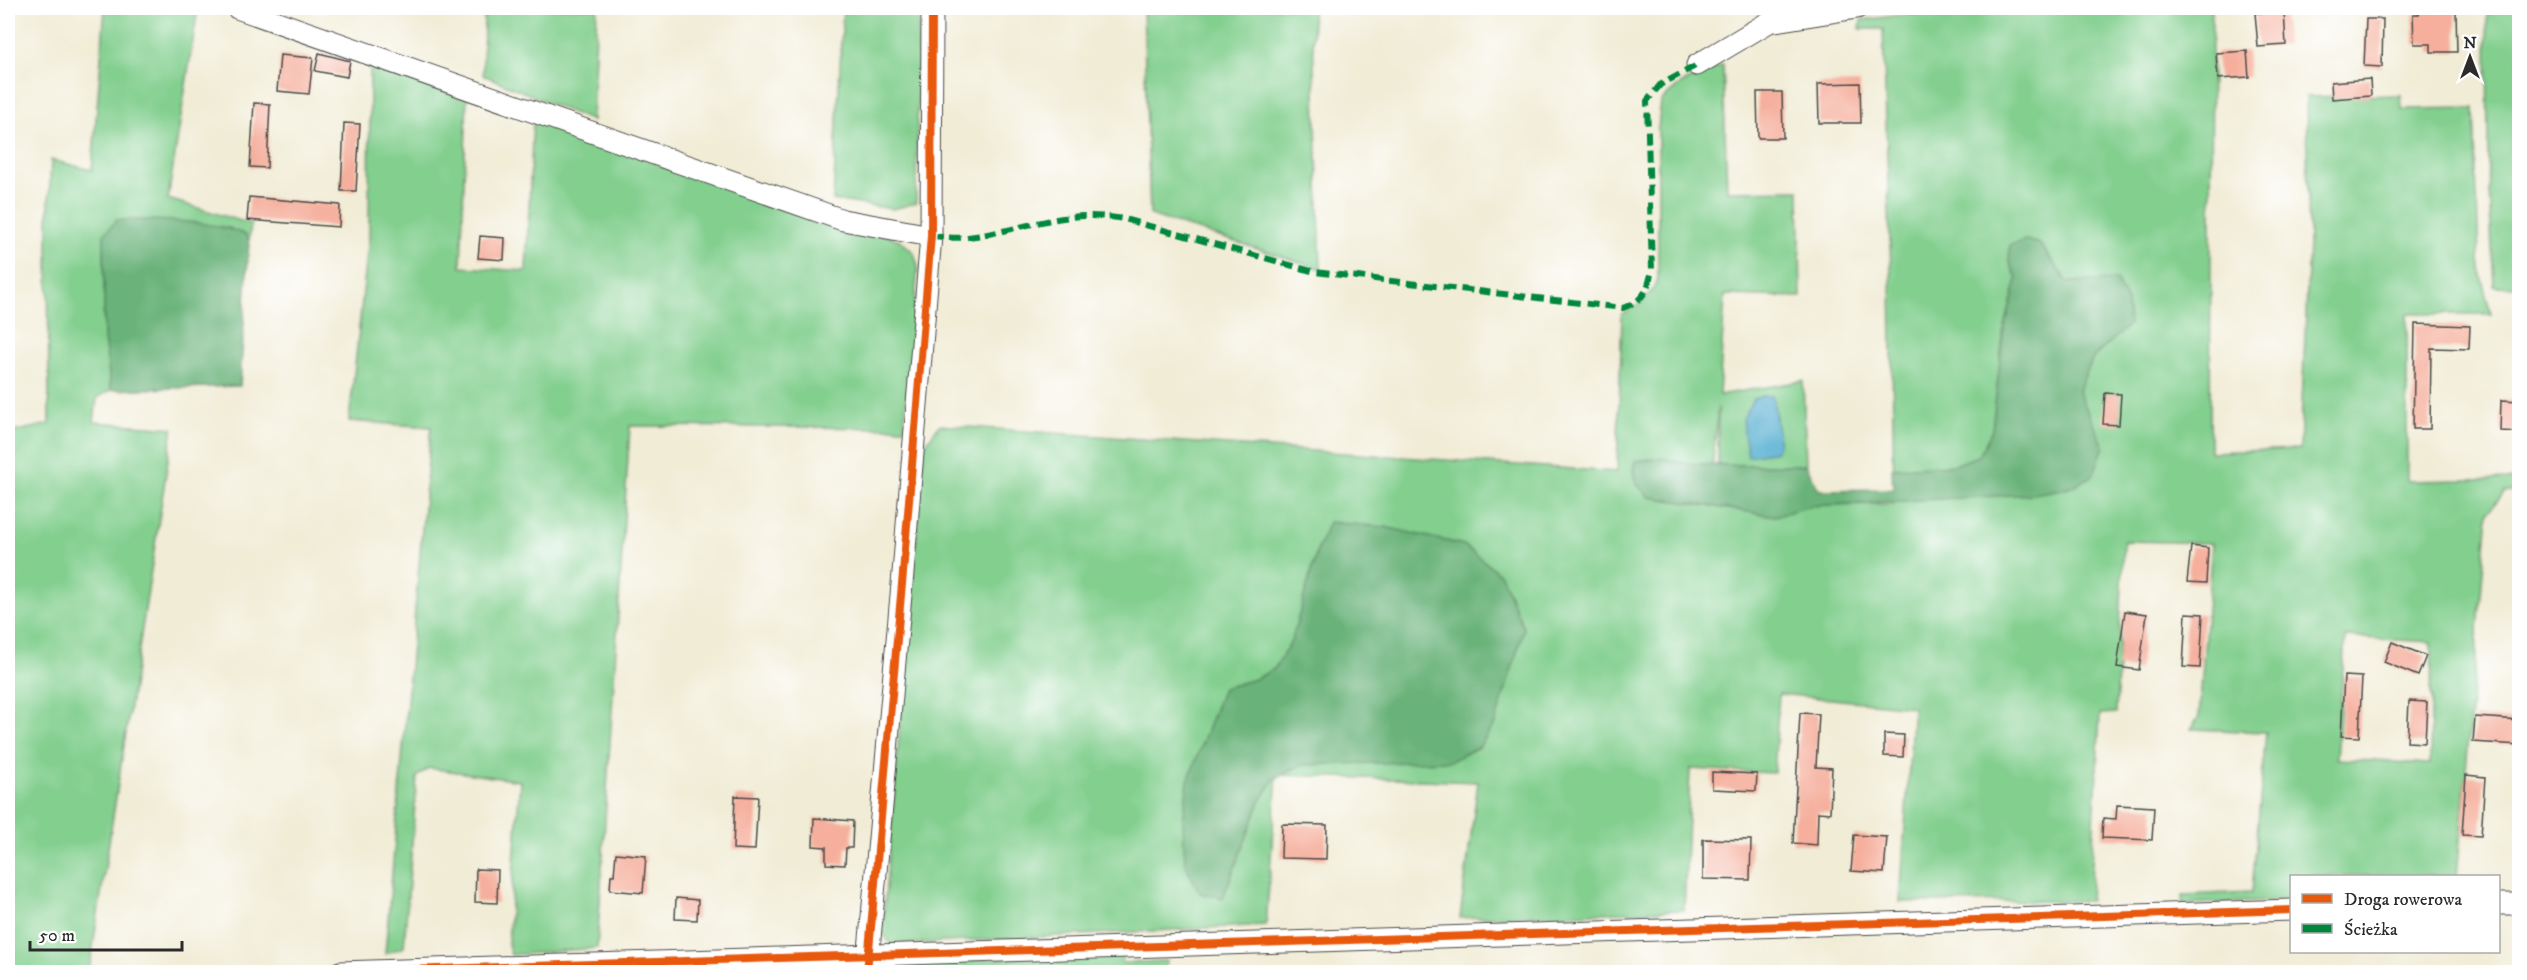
<svg xmlns="http://www.w3.org/2000/svg" width="2527" height="980" font-family="'IM FELL DW Pica',serif">
<rect width="100%" height="100%" fill="#fff"/>
<filter id="ink" filterUnits="userSpaceOnUse"><feTurbulence type="fractalNoise" baseFrequency=".0167" numOctaves="2"/><feDisplacementMap in="SourceGraphic" scale="12" xChannelSelector="R" yChannelSelector="G"/><feConvolveMatrix kernelMatrix="1 2 1 2 8 2 1 2 1" color-interpolation-filters="sRGB"/></filter>
<filter id="wash" filterUnits="userSpaceOnUse"><feTurbulence type="fractalNoise" baseFrequency=".008" numOctaves="4" result="noise"/><feDisplacementMap in="SourceGraphic" scale="24" xChannelSelector="R" yChannelSelector="G"/><feGaussianBlur stdDeviation="1.35" result="paint"/><feColorMatrix in="noise" values="0 0 0 0 0 0 0 0 0 0 0 0 0 0 0 0 0 1.4 0 .05"/><feComposite in="paint" operator="in"/></filter>
<g filter="url(#wash)">
<rect width="100%" height="100%" fill="#f1ecd6"/>
<g fill="#82cf8e" stroke="#567d5c" stroke-width="1.5" fill-rule="evenodd">
<path d="M 105,8 L 198,8 L 168,199 L 251,224 L 249,241 L 230,228 L 154,220 L 103,313 L 111,390 L 97,398 L 94,422 L 173,428 L 89,972 L 8,972 L 8,433 L 49,424 L 48,222 L 51,160 L 92,170 Z"/>
<path d="M 484,8 L 597,8 L 592,121 L 483,75 Z"/>
<path d="M 843,8 L 919,8 L 916,203 L 893,209 L 833,200 Z"/>
<path d="M 1143,8 L 1312,8 L 1321,269 L 1150,215 Z"/>
<path d="M 1961,8 L 2212,8 L 2210,452 L 2300,449 L 2309,244 L 2306,97 L 2401,95 L 2402,109 L 2474,108 L 2479,259 L 2482,280 L 2491,314 L 2407,314 L 2407,481 L 2519,479 L 2519,491 L 2505,492 L 2488,512 L 2457,876 L 2292,876 L 2291,901 L 2182,904 L 2183,895 L 2252,892 L 2266,732 L 2191,729 L 2199,717 L 2212,543 L 2124,541 L 2116,713 L 2100,714 L 2090,901 L 1900,902 L 1913,707 L 1779,694 L 1774,773 L 1690,769 L 1684,910 L 1460,918 L 1478,782 L 1277,775 L 1266,925 L 891,945 L 882,932 L 924,446 L 939,425 L 1617,472 L 1622,314 C 1641,306 1649,297 1658,279 L 1658,128 L 1661,101 L 1682,83 L 1723,65 L 1727,191 L 1799,190 L 1801,297 L 1725,295 L 1719,395 L 1803,381 L 1806,465 L 1718,465 L 1718,407 L 1710,490 L 1806,505 L 1894,504 L 1891,275 L 1883,29 L 1860,29 L 1861,20 ZM 2345,637 L 2432,642 L 2430,764 L 2337,759 Z"/>
<path d="M 2487,8 L 2519,8 L 2519,287 L 2494,286 L 2488,173 Z"/>
<path d="M 370,65 L 467,96 L 461,267 L 526,271 L 533,119 L 900,240 L 914,253 L 918,266 L 904,428 L 630,426 L 597,948 L 511,955 L 508,944 L 520,781 L 429,768 L 417,777 L 404,947 L 385,954 L 431,427 L 349,421 L 369,236 Z"/>
<path d="M 1122,955 L 1122,963 L 1166,961 L 1165,972 L 883,972 L 886,966 L 899,962 Z"/>
</g>
<g fill="#69b279" stroke="#4a6e52" stroke-width="1.5">
<path d="M 117,220 C 156,220 210,219 246,235 L 249,241 L 240,386 L 111,390 L 104,338 L 104,234 Z"/>
<path d="M 2026,240 L 2040,244 L 2067,282 L 2116,280 L 2127,302 L 2129,325 L 2093,358 L 2078,391 L 2104,446 L 2093,476 L 2069,488 L 2033,494 L 1810,506 L 1775,516 L 1649,497 C 1638,486 1629,478 1635,461 L 1662,458 L 1684,463 L 1718,465 L 1806,465 L 1819,490 L 1893,489 L 1892,468 L 1952,465 L 1979,456 L 1992,430 L 2003,334 L 2017,279 L 2009,261 L 2010,245 Z"/>
<path d="M 1329,522 L 1385,527 L 1464,545 L 1501,575 L 1524,629 L 1495,724 L 1479,747 L 1451,761 L 1301,765 L 1274,779 L 1260,802 L 1223,898 L 1200,893 L 1185,864 L 1183,821 L 1188,781 L 1223,688 L 1255,679 L 1274,669 L 1292,640 L 1317,551 Z"/>
</g>
<path fill="#52add0" stroke="#3e6c7e" stroke-width="1.5" d="M 1764,396 L 1773,396 L 1779,441 L 1777,451 L 1748,456 L 1742,421 L 1753,399 Z"/>
<g id="blocks">
<g fill="#f5af9c">
<path d="M 2419,8 L 2435,8 L 2435,12 L 2456,11 L 2457,52 L 2431,52 L 2431,44 L 2414,44 L 2413,14 L 2419,14 Z"/>
<path d="M 2284,11 L 2286,45 L 2258,47 L 2255,13 Z"/>
<path d="M 2366,19 L 2383,19 L 2382,67 L 2364,66 Z"/>
<path d="M 2247,51 L 2249,77 L 2218,79 L 2216,53 Z"/>
<path d="M 319,53 L 350,61 L 347,77 L 315,71 Z"/>
<path d="M 280,55 L 313,58 L 309,94 L 277,91 Z"/>
<path d="M 2370,79 L 2371,96 L 2332,99 L 2331,82 Z"/>
<path d="M 1860,83 L 1861,123 L 1819,123 L 1818,84 Z"/>
<path d="M 1757,92 L 1782,92 L 1783,138 L 1758,138 Z"/>
<path d="M 254,103 L 270,104 L 267,168 L 250,167 Z"/>
<path d="M 344,123 L 360,124 L 356,191 L 341,191 Z"/>
<path d="M 249,197 L 340,205 L 339,227 L 247,220 Z"/>
<path d="M 480,236 L 505,238 L 504,260 L 478,258 Z"/>
<path d="M 2415,324 L 2470,326 L 2469,349 L 2431,348 L 2430,429 L 2413,429 Z"/>
<path d="M 2105,393 L 2121,394 L 2119,425 L 2103,424 Z"/>
<path d="M 2501,400 L 2520,401 L 2520,432 L 2500,431 Z"/>
<path d="M 2191,546 L 2208,548 L 2206,583 L 2187,582 Z"/>
<path d="M 2125,611 L 2147,614 L 2139,670 L 2117,667 Z"/>
<path d="M 2186,613 L 2203,614 L 2200,668 L 2183,667 Z"/>
<path d="M 2392,642 L 2426,656 L 2418,676 L 2384,662 Z"/>
<path d="M 2344,676 L 2362,677 L 2359,737 L 2341,736 Z"/>
<path d="M 2409,701 L 2427,702 L 2425,743 L 2407,742 Z"/>
<path d="M 1800,713 L 1819,714 L 1816,767 L 1832,768 L 1830,813 L 1818,812 L 1817,845 L 1793,843 Z"/>
<path d="M 2475,717 L 2520,720 L 2520,745 L 2473,742 Z"/>
<path d="M 1884,734 L 1904,735 L 1903,757 L 1884,756 Z"/>
<path d="M 1712,772 L 1757,774 L 1756,791 L 1712,789 Z"/>
<path d="M 2466,775 L 2485,777 L 2481,836 L 2462,835 Z"/>
<path d="M 735,796 L 758,797 L 755,850 L 733,849 Z"/>
<path d="M 2117,805 L 2154,807 L 2152,840 L 2102,838 L 2103,818 L 2116,819 Z"/>
<path d="M 814,818 L 853,821 L 852,848 L 846,848 L 845,865 L 826,864 L 826,847 L 813,846 Z"/>
<path d="M 1282,824 L 1327,825 L 1326,859 L 1281,858 Z"/>
<path d="M 1854,835 L 1887,837 L 1884,873 L 1851,871 Z"/>
<path d="M 1703,839 L 1751,840 L 1750,880 L 1703,879 Z"/>
<path d="M 616,853 L 646,856 L 643,893 L 610,890 L 611,875 L 614,875 Z"/>
<path d="M 476,869 L 498,870 L 497,903 L 475,902 Z"/>
<path d="M 676,898 L 698,900 L 697,920 L 675,919 Z"/>
</g>
</g>
</g>
<g filter="url(#ink)">
<use href="#blocks" fill-opacity="0" stroke="#494845" stroke-width="1.5"/>
<g fill="none" stroke-linecap="round" stroke-linejoin="round">
<g stroke="#494845" stroke-width="23">
<g id="street">
<path d="M 237,8 L 843,220 L 931,236"/>
<path d="M 1697,65 L 1769,22 L 1857,8"/>
<path d="M 2498,904 L 2520,904"/>
<path d="M 340,972 L 2292,910"/>
<path d="M 867,972 L 903,573 L 931,236 L 932,8"/>
</g>
</g>
<use href="#street" stroke="#fff" stroke-width="21"/>
<path stroke="#00873e" stroke-width="6" stroke-dasharray="12 6" stroke-linecap="butt" d="M 931,236 C 943,237 956,239 968,237 C 1027,230 1062,208 1124,219 L 1315,272 L 1623,308 C 1645,299 1647,292 1652,270 L 1647,101 L 1660,85 L 1697,65"/>
<g stroke="#fff" stroke-width="11">
<g id="cycleway">
<path d="M 340,972 L 2292,910"/>
<path d="M 867,972 L 903,573 L 931,236 L 932,8"/>
</g>
</g>
<use href="#cycleway" stroke="#e8590c" stroke-width="8"/>
</g>
</g>
<rect width="2527" height="980" fill="none" stroke="#fff" stroke-width="30"/>
<rect x="2290" y="875" width="210" height="78" fill="#ffffff" stroke="#aaaaaa" stroke-width="1.5"/>
<rect x="2302" y="894" width="30" height="9" fill="#e8590c" stroke="#aaaaaa" stroke-width="1.5"/>
<text x="2344" y="905" font-size="18" fill="#2b2b2b">Droga rowerowa</text>
<rect x="2302" y="924" width="30" height="9" fill="#00873e" stroke="#aaaaaa" stroke-width="1.5"/>
<text x="2344" y="935" font-size="18" fill="#2b2b2b">Ścieżka</text>
<g transform="translate(2470 57)" stroke="#ffffff" stroke-width="4.5" paint-order="stroke">
<path d="M0-4.5L10 22L0 15L-10 22Z" fill="#2b2b2b"/>
<text y="-9" font-size="16" font-weight="bold" text-anchor="middle" fill="#2b2b2b">N</text>
</g>
<path d="M30 941v9h152v-9" fill="none" stroke="#2b2b2b" stroke-width="3"/>
<text x="39" y="941" font-size="18" fill="#2b2b2b" stroke="#ffffff" stroke-width="4.5" paint-order="stroke">50 m</text>
</svg>
